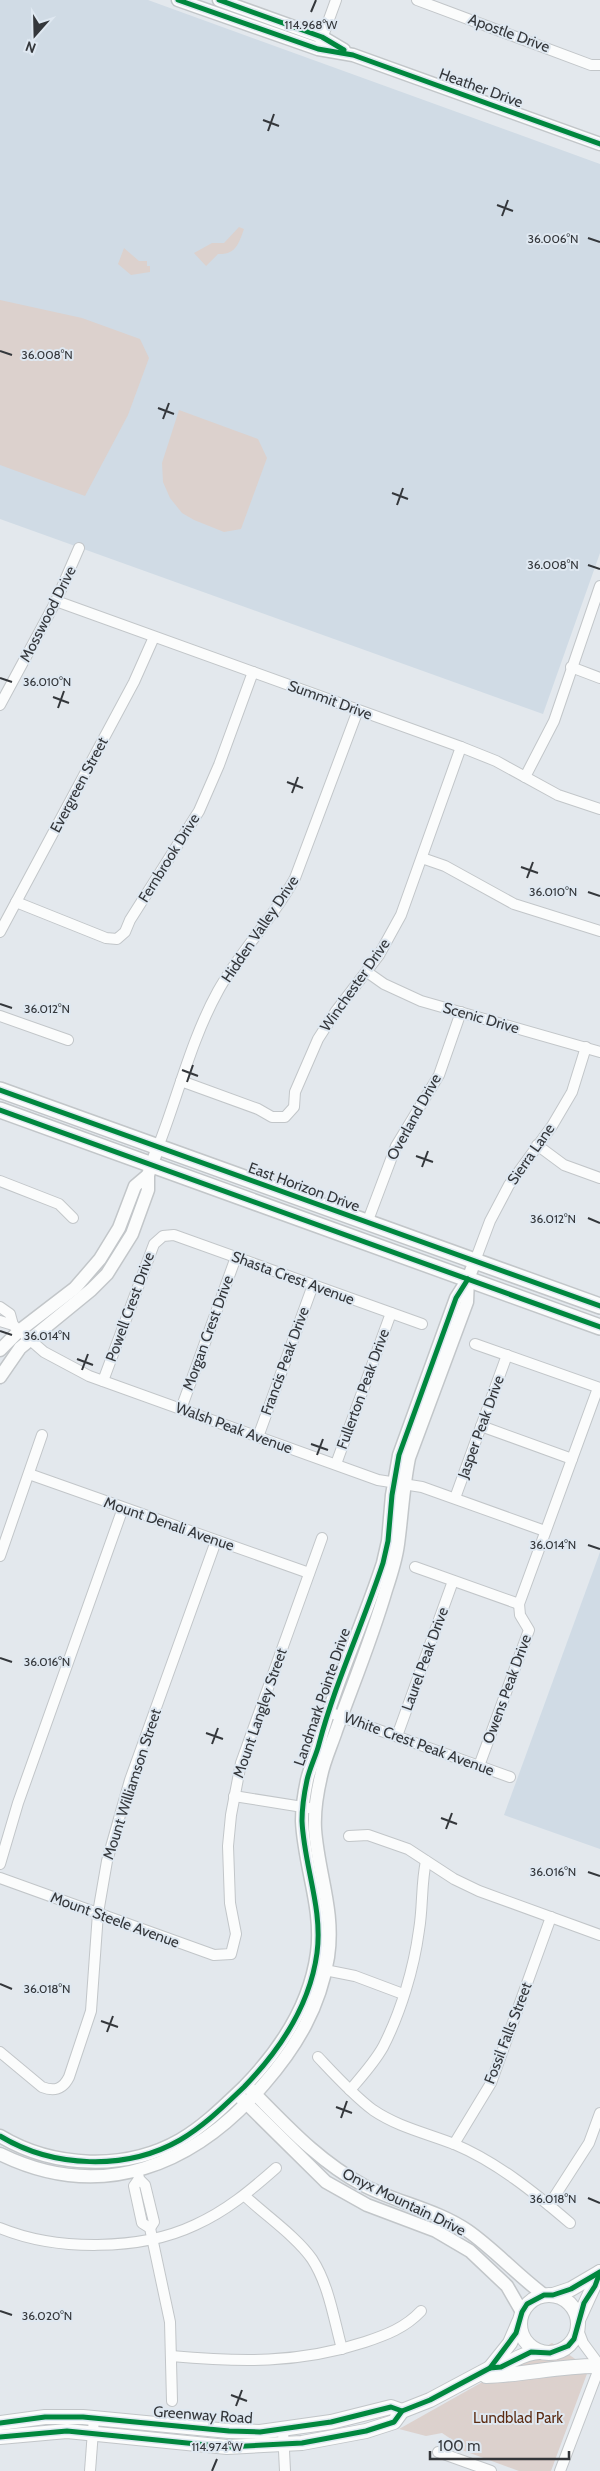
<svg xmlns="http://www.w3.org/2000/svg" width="600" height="2471" font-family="Cabin,sans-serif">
<rect width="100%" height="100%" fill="#e3e8ed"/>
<g fill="#d0dbe5">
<path d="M 0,0 L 148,0 L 600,164 L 600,553 L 543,714 L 0,519 Z"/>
<path d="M 600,1552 L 600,1849 L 504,1815 Z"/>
</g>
<g fill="#dcd1cd">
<path d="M 239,227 L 244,229 C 239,243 236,255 218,254 L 206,266 L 194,253 L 212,243 L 224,243 Z"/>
<path d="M 124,248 L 139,261 L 147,261 L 147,266 L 150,266 L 150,272 L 131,275 L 118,264 Z"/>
<path d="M 0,300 L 82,318 L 140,339 L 149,358 L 128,415 L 85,496 L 0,465 Z"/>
<path d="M 179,410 L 258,439 L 267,458 L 241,529 L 224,532 L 194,520 L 182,513 L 170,498 L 163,482 L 162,463 Z"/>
<path d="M 552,2343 L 584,2365 L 588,2371 L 551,2471 L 519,2471 L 459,2449 L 454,2441 L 442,2433 L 426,2436 L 399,2429 Z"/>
</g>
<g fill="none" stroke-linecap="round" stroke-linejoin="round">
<g stroke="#c2c6c9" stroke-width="12">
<g id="minor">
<path d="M 417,0 L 591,65 L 600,65"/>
<path d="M 320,44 L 336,0"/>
<path d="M 56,601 L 461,747 L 496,761 L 558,795 L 600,809"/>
<path d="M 571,667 L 600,678"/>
<path d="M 0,705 L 56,601 L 79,548"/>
<path d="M 525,777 L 554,721 L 600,586"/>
<path d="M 422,858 L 445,866 L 514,904 L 600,931"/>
<path d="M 16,902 L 106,938 L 117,939 L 125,932 L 130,920 L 199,811 L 219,765 L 253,672"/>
<path d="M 0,932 L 134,682 L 154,637"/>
<path d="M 367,972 L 384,984 L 421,1001 L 600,1052"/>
<path d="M 0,1016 L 68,1040"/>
<path d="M 181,1081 L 258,1109 L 272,1117 L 285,1117 L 294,1107 L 295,1092 L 318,1039 L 336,1011 L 379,955 L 401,915 L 461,747"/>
<path d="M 537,1145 L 564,1165 L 600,1178"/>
<path d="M 158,1147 C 178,1096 191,1040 218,991 C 240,951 273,919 295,878 L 358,710"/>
<path d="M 0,1181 L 59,1204 L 73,1218"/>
<path d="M 367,1223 L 396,1146 L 439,1075 L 461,1012"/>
<path d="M 475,1261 L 490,1221 L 509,1185 L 552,1126 L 572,1092 L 586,1047"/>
<path d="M 0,1307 L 10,1314 L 13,1325"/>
<path d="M 0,1321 L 13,1325 L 44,1352 L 89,1376 L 378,1480 L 422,1487 L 545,1531"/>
<path d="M 475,1344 L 600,1388"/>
<path d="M 103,1381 L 154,1244 L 163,1236 L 174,1235 L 422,1324"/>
<path d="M 181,1409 L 236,1257"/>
<path d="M 481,1426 L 572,1459"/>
<path d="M 258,1437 L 313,1285"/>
<path d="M 336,1464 L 391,1313"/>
<path d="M 29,1474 L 309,1573"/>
<path d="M 455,1498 L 507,1355"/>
<path d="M 0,1556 L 42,1435"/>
<path d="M 415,1567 L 519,1604"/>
<path d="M 334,1714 L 510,1777"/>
<path d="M 397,1736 L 453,1581"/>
<path d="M 479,1766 L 529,1630 L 520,1615 L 519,1604 L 598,1388"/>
<path d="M 234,1796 L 309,1808"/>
<path d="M 349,1836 L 368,1835 L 408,1849 L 454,1879 L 479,1891 L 600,1935"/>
<path d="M 0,1864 L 18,1803 L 123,1508"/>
<path d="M 0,1878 L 214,1955 L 231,1954 L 236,1934 L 230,1903 L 228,1846 L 231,1815 L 241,1763 L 322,1538"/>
<path d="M 320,1969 L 355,1976 L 403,1994"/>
<path d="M 0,2052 L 42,2087 C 55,2092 63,2089 69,2077 L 91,2011 L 98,1913 L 107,1861 L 130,1780 L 216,1541"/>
<path d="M 318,2057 C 335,2075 353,2095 373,2110 C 398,2127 426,2133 454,2144 C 497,2162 535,2193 570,2223"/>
<path d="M 350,2090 C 362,2076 374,2063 383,2047 C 401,2012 414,1968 419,1930 C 423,1907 421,1884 426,1861"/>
<path d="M 454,2144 L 491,2083 L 551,1917"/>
<path d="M 138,2173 L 139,2179 L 145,2185 L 154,2222 L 150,2228"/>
<path d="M 139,2179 L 134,2186 L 142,2223 L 150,2228 L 170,2322 L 172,2401"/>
<path d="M 245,2196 C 265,2215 297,2237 312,2259 C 329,2285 334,2320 342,2349"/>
<path d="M 549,2205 L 589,2143 L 600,2113"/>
<path d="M 0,2228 C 56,2251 140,2251 195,2225 C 226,2211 250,2191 276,2168"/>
<path d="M 578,2330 L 583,2343 L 600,2366"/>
<path d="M 171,2356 C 240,2362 298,2364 365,2342 C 386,2335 405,2328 421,2311"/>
<path d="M 283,2430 L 285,2471"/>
<path d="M 438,2452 L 491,2471"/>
<path d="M 90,2471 L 94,2418"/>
<path d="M 560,2471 L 600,2366"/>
</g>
</g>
<g stroke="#c2c6c9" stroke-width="15">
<g id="tertiary">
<path d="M 178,0 L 318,49 L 353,55 L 600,144"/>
<path d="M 219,0 L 322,37 L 344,50"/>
<path d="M 0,1350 L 19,1331 L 75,1288 L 100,1259 L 119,1228 L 135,1186 L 148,1175"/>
<path d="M 0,1377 L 20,1348 L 91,1290 L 107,1274 L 132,1234 L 148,1190 L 148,1175 L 158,1147"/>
<path d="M 250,2089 C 286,2125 318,2161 363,2185 C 397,2203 436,2209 468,2231 C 495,2250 517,2275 544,2295"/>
<path d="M 240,2097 L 326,2182 L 367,2205 L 436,2231 L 470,2251 L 507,2286 L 522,2312"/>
<path d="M 0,2136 C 53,2168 126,2171 180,2140 C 204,2126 224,2106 244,2087 C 279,2051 310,2005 317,1953 C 323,1908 304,1866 302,1821 C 302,1807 304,1794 307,1780 C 310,1767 316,1756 319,1744 C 335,1683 363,1624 383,1563 L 388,1541 L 392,1495 L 399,1455 L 456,1298 L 468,1279 L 475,1261"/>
<path d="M 0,2154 C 102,2204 195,2165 264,2084 C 297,2046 320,2007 328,1957 C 335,1911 318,1873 315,1829 C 314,1811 317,1793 321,1776 C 324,1761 331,1746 336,1731 C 353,1684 372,1638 386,1590 C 391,1575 396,1560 398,1544 C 402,1515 403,1487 409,1458 L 467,1302 L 468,1279"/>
</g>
</g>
<g stroke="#c2c6c9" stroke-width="16">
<g id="secondary">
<circle cx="549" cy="2324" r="29"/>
<path d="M 553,2295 L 571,2289 L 600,2272"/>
<path d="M 578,2320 L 600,2272"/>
<path d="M 490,2368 L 510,2343 L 519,2322"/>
<path d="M 486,2376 C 525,2375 562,2365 600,2366"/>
<path d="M 0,2423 L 45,2417 L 83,2417 L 229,2431 L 260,2432 L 331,2422 L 391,2407 L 402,2411"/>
<path d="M 0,2437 L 67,2431 L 227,2447 L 302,2443 L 366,2431 L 394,2422 L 402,2411 L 430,2400 L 490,2368 C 509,2366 521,2352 540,2352"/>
</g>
</g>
<g stroke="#c2c6c9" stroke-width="18">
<g id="primary">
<path d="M 0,1090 L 600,1306"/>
<path d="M 0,1110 L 600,1327"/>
</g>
</g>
<use href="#minor" stroke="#fbfcfc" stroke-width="10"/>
<use href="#tertiary" stroke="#fbfcfc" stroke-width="12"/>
<use href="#secondary" stroke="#fbfcfc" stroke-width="14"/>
<use href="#primary" stroke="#fbfcfc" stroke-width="15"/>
<g stroke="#dfe8f1" stroke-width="8">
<g id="cycleway">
<path d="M 178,0 L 318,49 L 353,55 L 600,144"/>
<path d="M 219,0 L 322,37 L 344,50"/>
<path d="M 0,1090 L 600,1306"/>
<path d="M 0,1110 L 600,1327"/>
<path d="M 0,2136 C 53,2168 126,2171 180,2140 C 204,2126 224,2106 244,2087 C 279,2051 310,2005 317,1953 C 323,1908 304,1866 302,1821 C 302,1807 304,1794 307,1780 C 310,1767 316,1756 319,1744 C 335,1683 363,1624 383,1563 L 388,1541 L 392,1495 L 399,1455 L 456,1298 L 468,1279"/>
<path d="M 490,2368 L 516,2333 L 522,2312 L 527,2304 L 544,2295 L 553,2295 L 571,2289 L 600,2272"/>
<path d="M 0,2423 L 45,2417 L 83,2417 L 229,2431 L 260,2432 L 331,2422 L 391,2407 L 402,2411"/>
<path d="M 0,2437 L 67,2431 L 227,2447 L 302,2443 L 366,2431 L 394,2422 L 402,2411 L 430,2400 L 490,2368 L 501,2367 L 531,2352 L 550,2353 L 568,2346 L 574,2339 L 584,2303 L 595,2286 L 600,2272"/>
</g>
</g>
<use href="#cycleway" stroke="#00873e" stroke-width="5"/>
</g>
<path fill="none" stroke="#34373b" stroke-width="2" d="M 311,12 L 316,0M 263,120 L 279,126M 268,131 L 274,114M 497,205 L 513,211M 502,216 L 508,200M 588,238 L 600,242M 0,351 L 12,355M 158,408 L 174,414M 163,419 L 169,403M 392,493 L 408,499M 397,505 L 403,488M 588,565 L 600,569M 0,678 L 12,682M 53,697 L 69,703M 58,708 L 64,691M 287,782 L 303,788M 292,793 L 298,777M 521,867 L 538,873M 527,878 L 533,862M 588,892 L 600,896M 0,1004 L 12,1008M 182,1070 L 198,1076M 187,1082 L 193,1065M 416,1156 L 433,1162M 422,1167 L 428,1151M 588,1218 L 600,1223M 0,1331 L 12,1335M 77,1359 L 93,1365M 82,1370 L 88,1354M 311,1444 L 328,1450M 317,1455 L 323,1439M 588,1545 L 600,1549M 0,1658 L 12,1662M 206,1733 L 223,1739M 212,1744 L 218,1728M 441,1818 L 457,1824M 446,1829 L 452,1813M 588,1872 L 600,1876M 0,1984 L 12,1989M 101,2021 L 118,2027M 107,2032 L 113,2016M 336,2107 L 352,2113M 341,2118 L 347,2101M 588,2198 L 600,2203M 0,2311 L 12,2315M 231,2395 L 247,2401M 236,2406 L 242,2390M 212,2471 L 217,2459"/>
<g text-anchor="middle" stroke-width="4" stroke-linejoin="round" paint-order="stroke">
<g font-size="15" fill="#34373b" stroke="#dfe8f1">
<text transform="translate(509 33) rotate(20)" y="5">Apostle Drive</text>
<text transform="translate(481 88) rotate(20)" y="5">Heather Drive</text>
<text transform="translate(48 614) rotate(-63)" y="5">Mosswood Drive</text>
<text transform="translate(330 700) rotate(20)" y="5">Summit Drive</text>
<text transform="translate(79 785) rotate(-62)" y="5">Evergreen Street</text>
<text transform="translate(169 858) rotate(-58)" y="5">Fernbrook Drive</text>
<text transform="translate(260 929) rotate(-56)" y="5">Hidden Valley Drive</text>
<text transform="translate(355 985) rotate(-55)" y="5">Winchester Drive</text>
<text transform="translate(481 1018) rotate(16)" y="5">Scenic Drive</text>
<text transform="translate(414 1117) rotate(-61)" y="5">Overland Drive</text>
<text transform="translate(531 1154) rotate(-55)" y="5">Sierra Lane</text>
<text transform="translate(304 1187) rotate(20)" y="5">East Horizon Drive</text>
<text transform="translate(293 1278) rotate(20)" y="5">Shasta Crest Avenue</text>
<text transform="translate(130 1307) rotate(-70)" y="5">Powell Crest Drive</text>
<text transform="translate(208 1333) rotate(-70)" y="5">Morgan Crest Drive</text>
<text transform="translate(285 1361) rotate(-70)" y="5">Francis Peak Drive</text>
<text transform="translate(363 1389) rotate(-70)" y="5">Fullerton Peak Drive</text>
<text transform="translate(481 1427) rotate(-70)" y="5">Jasper Peak Drive</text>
<text transform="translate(234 1428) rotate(20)" y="5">Walsh Peak Avenue</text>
<text transform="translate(169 1524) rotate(19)" y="5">Mount Denali Avenue</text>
<text transform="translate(425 1659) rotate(-70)" y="5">Laurel Peak Drive</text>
<text transform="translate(507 1689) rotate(-70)" y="5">Owens Peak Drive</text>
<text transform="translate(322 1697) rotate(-71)" y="5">Landmark Pointe Drive</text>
<text transform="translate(260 1713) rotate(-71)" y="5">Mount Langley Street</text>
<text transform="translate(419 1744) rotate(20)" y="5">White Crest Peak Avenue</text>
<text transform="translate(132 1784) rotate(-72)" y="5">Mount Williamson Street</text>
<text transform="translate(115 1920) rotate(20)" y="5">Mount Steele Avenue</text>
<text transform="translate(508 2033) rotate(-69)" y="5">Fossil Falls Street</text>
<text transform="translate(404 2202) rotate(26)" y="5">Onyx Mountain Drive</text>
<text transform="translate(203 2415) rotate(4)" y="5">Greenway Road</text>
</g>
<g font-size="15" fill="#5c2c13" stroke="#dfe8f1">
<text x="518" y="2423">Lundblad Park</text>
</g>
</g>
<g font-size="12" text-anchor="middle" fill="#34373b" stroke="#dfe8f1" stroke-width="4" stroke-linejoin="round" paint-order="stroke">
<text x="311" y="29">114.968°W</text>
<text x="553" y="243">36.006°N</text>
<text x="47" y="359">36.008°N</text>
<text x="553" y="569">36.008°N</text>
<text x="47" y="686">36.010°N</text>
<text x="553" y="896">36.010°N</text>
<text x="47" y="1013">36.012°N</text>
<text x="553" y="1223">36.012°N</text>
<text x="47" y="1340">36.014°N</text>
<text x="553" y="1549">36.014°N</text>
<text x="47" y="1666">36.016°N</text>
<text x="553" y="1876">36.016°N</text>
<text x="47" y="1993">36.018°N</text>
<text x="553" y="2203">36.018°N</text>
<text x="47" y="2320">36.020°N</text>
<text x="217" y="2451">114.974°W</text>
</g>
<g transform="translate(35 35) rotate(200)" stroke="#dfe8f1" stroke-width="4" paint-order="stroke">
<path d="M0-4L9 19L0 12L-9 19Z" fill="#34373b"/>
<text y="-8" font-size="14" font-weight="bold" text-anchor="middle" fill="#34373b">N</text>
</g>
<path d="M430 2451v8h139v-8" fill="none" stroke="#34373b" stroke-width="2.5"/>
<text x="438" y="2451" font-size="15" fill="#34373b" stroke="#dfe8f1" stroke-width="4" paint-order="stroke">100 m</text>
</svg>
